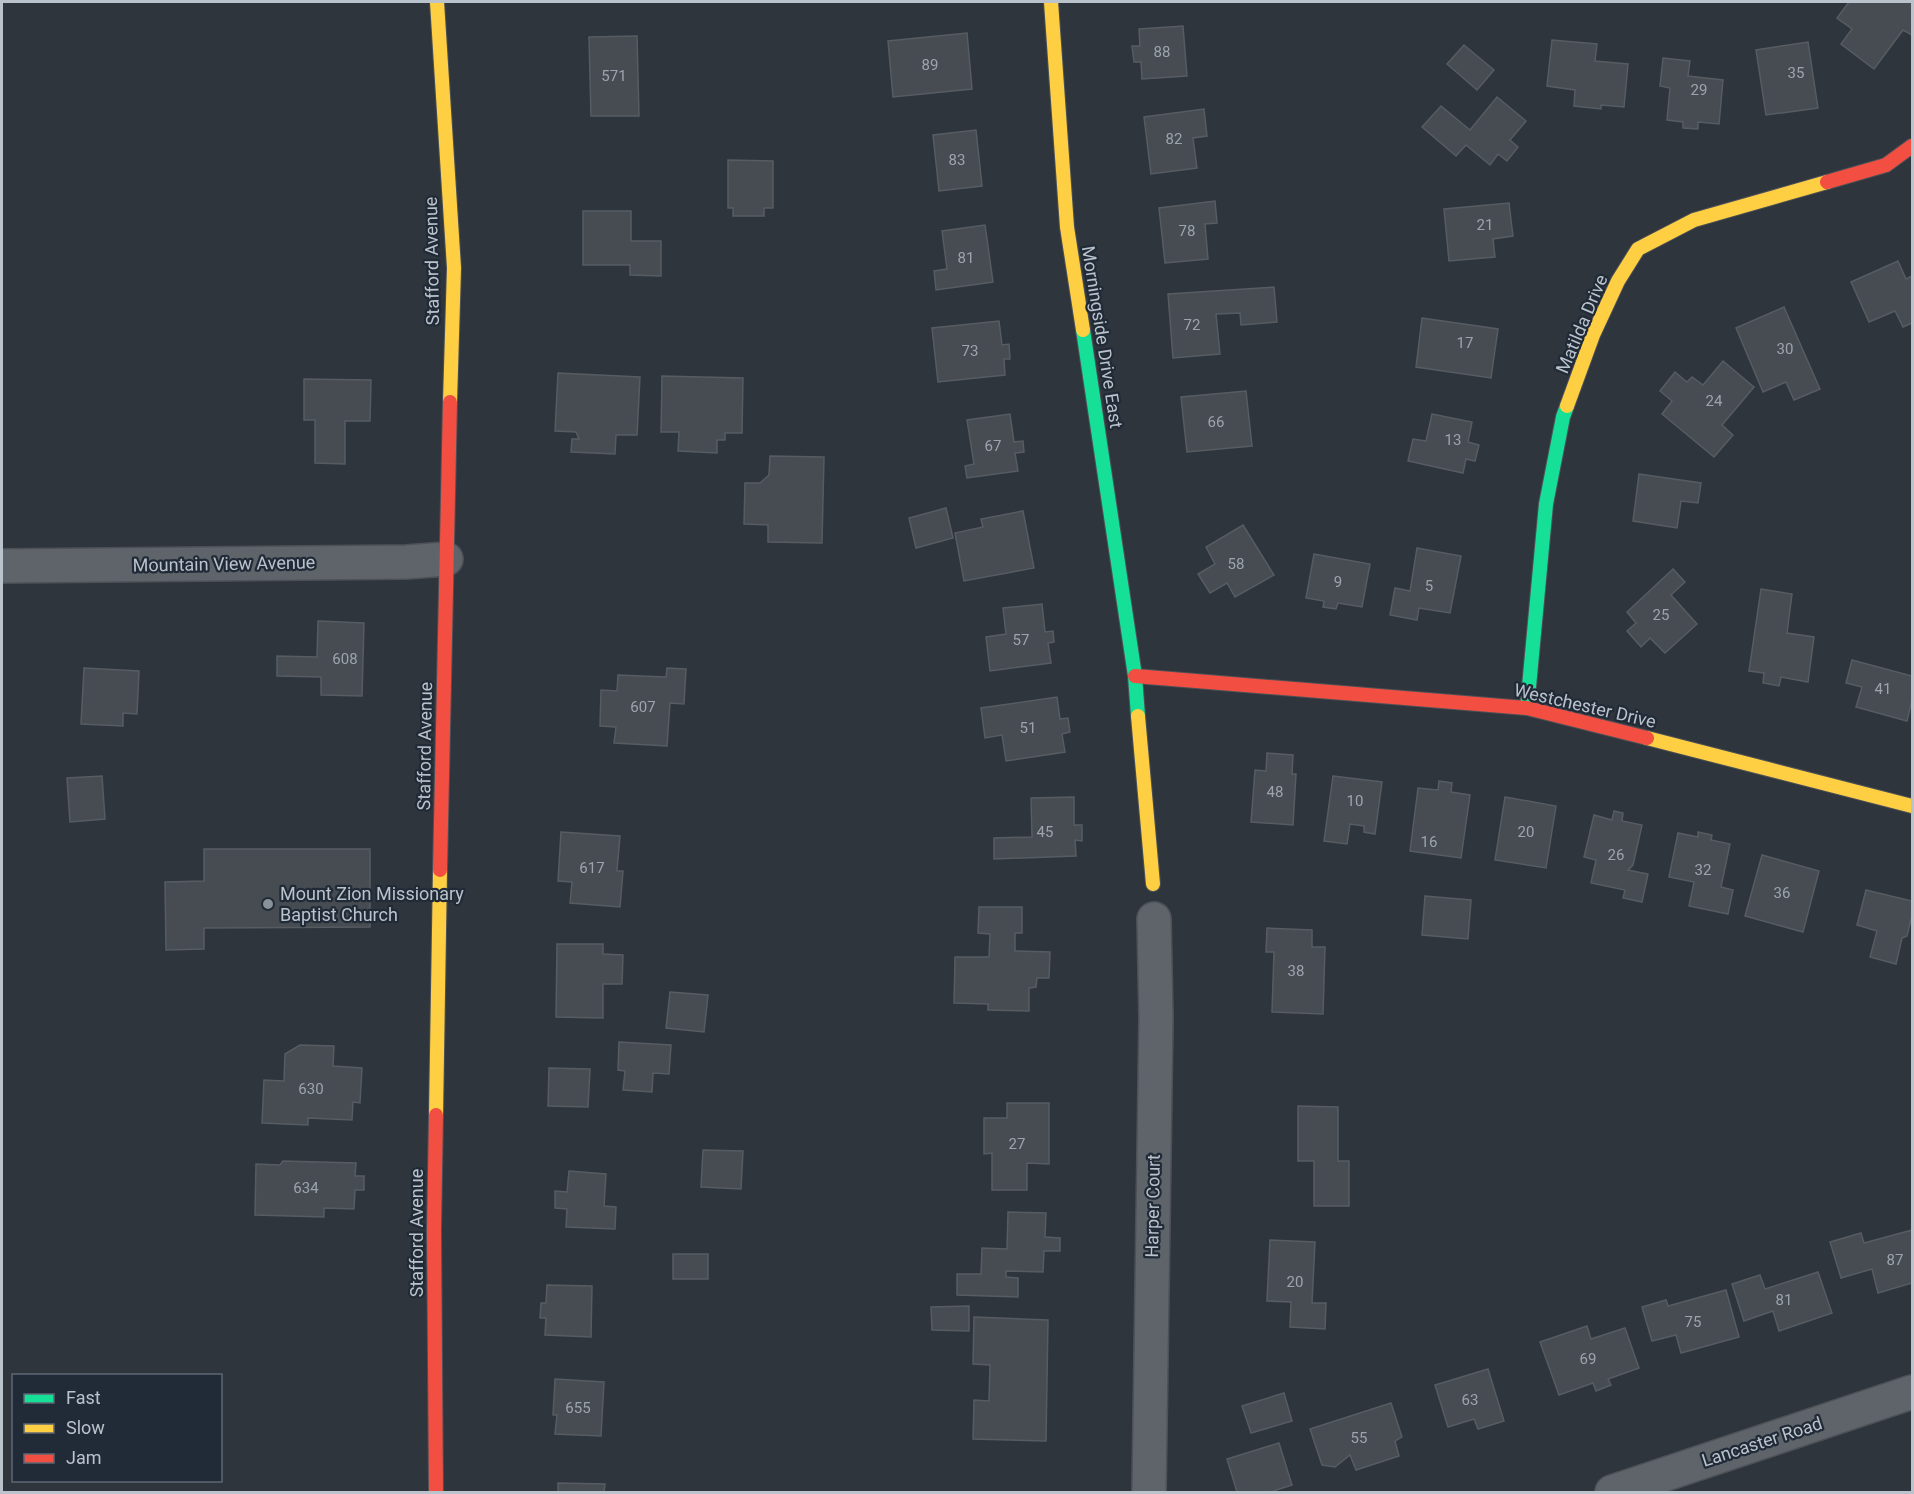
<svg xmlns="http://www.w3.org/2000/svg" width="1914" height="1494" font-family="Roboto,sans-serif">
<rect width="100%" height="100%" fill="#2f353c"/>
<g fill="#474c52" stroke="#575c63" stroke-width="1.5">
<path d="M 1849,2 L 1912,2 L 1912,35 L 1903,30 L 1874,69 L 1841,44 L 1852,29 L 1837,18 Z"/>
<path d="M 1183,26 L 1187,76 L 1142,79 L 1141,62 L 1134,62 L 1132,46 L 1140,46 L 1139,29 Z"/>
<path d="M 967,33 L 972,89 L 893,97 L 888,41 Z"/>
<path d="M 637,36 L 639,116 L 591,116 L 589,37 Z"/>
<path d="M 1552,40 L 1597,44 L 1595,61 L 1628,64 L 1624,107 L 1601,105 L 1601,109 L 1574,106 L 1575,90 L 1547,86 Z"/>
<path d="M 1808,42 L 1818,108 L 1766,115 L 1756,50 Z"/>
<path d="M 1464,45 L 1494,70 L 1477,90 L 1447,64 Z"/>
<path d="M 1663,58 L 1690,61 L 1688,76 L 1723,80 L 1719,124 L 1698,122 L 1698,129 L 1683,128 L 1683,122 L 1667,120 L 1670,88 L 1660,86 Z"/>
<path d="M 1497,97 L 1526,121 L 1510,140 L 1518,147 L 1507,161 L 1498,154 L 1490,165 L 1466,145 L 1456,156 L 1422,127 L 1441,106 L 1470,130 Z"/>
<path d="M 1204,109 L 1207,136 L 1193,138 L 1197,168 L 1151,174 L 1144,117 Z"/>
<path d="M 976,130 L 982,186 L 939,191 L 933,135 Z"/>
<path d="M 728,160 L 773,161 L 773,208 L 764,208 L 764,216 L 733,216 L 733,208 L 728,208 Z"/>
<path d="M 1215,201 L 1217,223 L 1205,224 L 1208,259 L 1165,263 L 1159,208 Z"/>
<path d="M 1509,203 L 1513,236 L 1493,239 L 1495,257 L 1449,261 L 1444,209 Z"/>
<path d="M 583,211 L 631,211 L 631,241 L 661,241 L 661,276 L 630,275 L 630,265 L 583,265 Z"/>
<path d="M 985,225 L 993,282 L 936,290 L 934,271 L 947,269 L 942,231 Z"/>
<path d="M 1898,261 L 1906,279 L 1912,276 L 1912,323 L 1903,327 L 1895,311 L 1869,322 L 1851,282 Z"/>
<path d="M 1274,287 L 1277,322 L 1241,325 L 1240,313 L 1216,314 L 1220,354 L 1173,358 L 1168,294 Z"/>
<path d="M 1784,307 L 1820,389 L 1794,400 L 1786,382 L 1763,392 L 1736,328 Z"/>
<path d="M 1422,318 L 1498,329 L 1491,378 L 1416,367 Z"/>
<path d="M 999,321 L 1002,345 L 1009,344 L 1010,359 L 1004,359 L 1005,375 L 938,382 L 932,328 Z"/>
<path d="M 1723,361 L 1754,387 L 1722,425 L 1733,435 L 1714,457 L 1662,414 L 1672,401 L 1660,391 L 1675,372 L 1687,382 L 1692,377 L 1703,385 Z"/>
<path d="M 558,373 L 640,377 L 637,435 L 616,435 L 615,454 L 571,452 L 572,439 L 579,439 L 576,432 L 555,431 Z"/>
<path d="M 662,376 L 743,378 L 742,433 L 725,433 L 725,440 L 717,440 L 717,453 L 678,451 L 679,432 L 661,432 Z"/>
<path d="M 304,379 L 371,380 L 370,421 L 345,421 L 345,464 L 315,463 L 315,420 L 304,420 Z"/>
<path d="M 1246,391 L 1252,446 L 1187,452 L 1181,397 Z"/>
<path d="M 1010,414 L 1014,442 L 1023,441 L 1024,452 L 1015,453 L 1018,471 L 967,478 L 965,466 L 974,464 L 967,420 Z"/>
<path d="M 1432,414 L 1472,422 L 1468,442 L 1479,445 L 1475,461 L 1466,459 L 1463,473 L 1408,461 L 1413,439 L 1426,441 Z"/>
<path d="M 770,456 L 824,457 L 822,543 L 768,542 L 768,525 L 744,524 L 745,483 L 760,483 L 769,475 Z"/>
<path d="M 1639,474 L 1701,483 L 1698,503 L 1681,501 L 1677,528 L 1633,521 Z"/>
<path d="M 946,508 L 953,538 L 916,548 L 909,518 Z"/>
<path d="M 1023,511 L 1034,568 L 964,581 L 955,533 L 983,527 L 981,519 Z"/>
<path d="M 1243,525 L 1274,575 L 1235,597 L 1227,583 L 1210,593 L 1198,574 L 1215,564 L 1206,547 Z"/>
<path d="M 1417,548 L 1461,556 L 1450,613 L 1419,608 L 1417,620 L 1390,615 L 1395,588 L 1410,591 Z"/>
<path d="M 1314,554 L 1370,564 L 1362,607 L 1338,603 L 1336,609 L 1323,607 L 1324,601 L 1306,598 Z"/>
<path d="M 1673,569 L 1685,582 L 1671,595 L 1697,624 L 1665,653 L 1650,638 L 1641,647 L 1627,631 L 1636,623 L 1627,612 Z"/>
<path d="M 1761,589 L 1792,594 L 1787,633 L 1814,637 L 1808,682 L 1781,677 L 1779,686 L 1763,683 L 1764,673 L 1749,671 Z"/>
<path d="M 1042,604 L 1045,632 L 1053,631 L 1054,642 L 1048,643 L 1051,663 L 990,671 L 986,637 L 1006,634 L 1003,608 Z"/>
<path d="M 318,621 L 364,623 L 362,696 L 321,695 L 321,677 L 277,676 L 277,656 L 317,657 Z"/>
<path d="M 1852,660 L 1912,676 L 1912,700 L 1907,721 L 1856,707 L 1862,687 L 1846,683 Z"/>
<path d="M 84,668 L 139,671 L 137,714 L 123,713 L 123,726 L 81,724 Z"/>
<path d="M 667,668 L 686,669 L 684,704 L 670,703 L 667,746 L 614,743 L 616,727 L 600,726 L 601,690 L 617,691 L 618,675 L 666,677 Z"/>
<path d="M 1057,697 L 1060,719 L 1068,718 L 1070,732 L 1062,734 L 1065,752 L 1006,761 L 1002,735 L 985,738 L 981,708 Z"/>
<path d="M 1267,753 L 1293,755 L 1292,774 L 1296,774 L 1293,825 L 1251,822 L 1255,770 L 1266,771 Z"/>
<path d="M 102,776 L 105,819 L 70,822 L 67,778 Z"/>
<path d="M 1333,776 L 1382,782 L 1375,834 L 1364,832 L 1364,826 L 1350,824 L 1347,844 L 1324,841 Z"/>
<path d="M 1439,781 L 1452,783 L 1451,792 L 1470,795 L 1461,858 L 1410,851 L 1418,788 L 1438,790 Z"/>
<path d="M 1074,797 L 1074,825 L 1082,825 L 1082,841 L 1075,840 L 1076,856 L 994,859 L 994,838 L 1032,837 L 1031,798 Z"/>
<path d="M 1505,797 L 1556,806 L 1546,868 L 1495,860 Z"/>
<path d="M 1614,811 L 1623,813 L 1622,821 L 1642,825 L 1633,865 L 1628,870 L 1648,874 L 1642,902 L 1623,898 L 1625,890 L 1591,883 L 1596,860 L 1584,857 L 1594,815 L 1612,820 Z"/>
<path d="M 561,832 L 620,836 L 617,871 L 623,871 L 620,907 L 570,903 L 572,882 L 558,881 Z"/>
<path d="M 1698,832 L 1712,835 L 1711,840 L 1730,844 L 1721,887 L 1733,890 L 1728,914 L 1689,906 L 1694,882 L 1669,877 L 1678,833 L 1698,837 Z"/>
<path d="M 204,849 L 370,849 L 370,927 L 204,928 L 204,949 L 166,950 L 165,882 L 204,881 Z"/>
<path d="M 1762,855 L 1819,871 L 1803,932 L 1745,916 Z"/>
<path d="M 1866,890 L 1912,901 L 1912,915 L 1907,936 L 1902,938 L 1896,964 L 1870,957 L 1877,931 L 1857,925 Z"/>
<path d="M 1425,896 L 1471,900 L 1468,939 L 1422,935 Z"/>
<path d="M 979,907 L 1022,907 L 1022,933 L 1015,933 L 1015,951 L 1050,952 L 1049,978 L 1037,978 L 1036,987 L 1029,988 L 1029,1011 L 988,1010 L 988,1004 L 954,1003 L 955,957 L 989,957 L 990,934 L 978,933 Z"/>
<path d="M 1267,928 L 1312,930 L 1312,947 L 1325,947 L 1323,1014 L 1272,1012 L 1274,952 L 1266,952 Z"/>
<path d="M 557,944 L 603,944 L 603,954 L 623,955 L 622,984 L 603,984 L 603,1018 L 556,1017 Z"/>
<path d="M 670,992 L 708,995 L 704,1032 L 666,1028 Z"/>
<path d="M 619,1042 L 671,1045 L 669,1074 L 653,1073 L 652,1092 L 623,1090 L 625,1071 L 618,1070 Z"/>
<path d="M 300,1045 L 334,1046 L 333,1066 L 362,1068 L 360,1103 L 353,1102 L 352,1120 L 308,1118 L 308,1125 L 262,1123 L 264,1080 L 284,1081 L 285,1054 Z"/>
<path d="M 549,1068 L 590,1069 L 588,1107 L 548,1106 Z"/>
<path d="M 1007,1103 L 1049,1103 L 1049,1164 L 1027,1163 L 1027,1190 L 992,1190 L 992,1153 L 984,1154 L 984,1118 L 1007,1118 Z"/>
<path d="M 1298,1106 L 1338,1107 L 1338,1161 L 1349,1161 L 1349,1206 L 1314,1206 L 1314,1161 L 1298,1161 Z"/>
<path d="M 703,1150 L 743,1151 L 741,1189 L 701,1187 Z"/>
<path d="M 283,1161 L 356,1163 L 355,1176 L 364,1176 L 364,1190 L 355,1190 L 354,1209 L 324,1208 L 324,1217 L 255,1215 L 256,1164 L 280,1165 Z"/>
<path d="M 569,1171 L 606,1174 L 604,1206 L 616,1207 L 615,1229 L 566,1227 L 567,1209 L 555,1208 L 555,1191 L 567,1192 Z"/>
<path d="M 1008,1212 L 1046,1213 L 1045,1237 L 1060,1238 L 1060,1251 L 1044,1251 L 1043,1272 L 1006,1271 L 1006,1277 L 1018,1278 L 1018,1297 L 957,1295 L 957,1274 L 981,1274 L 982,1248 L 1007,1249 Z"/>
<path d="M 1912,1230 L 1912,1283 L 1878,1293 L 1872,1269 L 1841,1278 L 1830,1242 L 1861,1233 L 1864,1243 Z"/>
<path d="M 1270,1240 L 1315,1242 L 1312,1303 L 1326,1303 L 1325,1329 L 1290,1327 L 1291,1302 L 1267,1301 Z"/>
<rect x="673" y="1254" width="35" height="25"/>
<path d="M 1818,1272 L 1832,1313 L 1779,1331 L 1773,1311 L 1744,1321 L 1732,1284 L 1760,1275 L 1765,1289 Z"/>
<path d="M 547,1285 L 592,1286 L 591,1337 L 545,1335 L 546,1318 L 540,1318 L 541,1303 L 546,1303 Z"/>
<path d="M 1726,1290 L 1739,1337 L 1681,1353 L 1676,1335 L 1652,1341 L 1642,1307 L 1666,1300 L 1668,1306 Z"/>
<path d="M 969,1306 L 969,1331 L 932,1330 L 931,1307 Z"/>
<path d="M 974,1317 L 1048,1320 L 1046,1441 L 973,1439 L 974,1400 L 989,1401 L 990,1365 L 973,1364 Z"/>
<path d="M 1587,1326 L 1591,1339 L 1625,1328 L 1639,1368 L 1608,1379 L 1611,1385 L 1596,1391 L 1593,1383 L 1559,1395 L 1540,1342 Z"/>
<path d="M 1488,1369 L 1504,1421 L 1478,1429 L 1474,1419 L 1448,1427 L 1435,1385 Z"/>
<path d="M 555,1379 L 604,1382 L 601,1436 L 555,1434 L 557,1415 L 553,1415 Z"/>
<path d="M 1284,1393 L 1292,1421 L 1251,1433 L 1242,1406 Z"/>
<path d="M 1391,1403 L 1402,1437 L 1395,1441 L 1399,1456 L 1356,1470 L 1350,1455 L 1335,1467 L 1322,1465 L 1310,1429 Z"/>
<path d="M 1279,1443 L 1292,1485 L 1273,1491 L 1274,1492 L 1237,1492 L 1227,1459 Z"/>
<path d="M 558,1483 L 605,1484 L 604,1492 L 558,1492 Z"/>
</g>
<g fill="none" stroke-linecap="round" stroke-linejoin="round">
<g stroke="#4d5157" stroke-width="36">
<g id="street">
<path d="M 2,566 L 406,562 L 446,559"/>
<path d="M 1149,1492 L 1156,1018 L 1154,919"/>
<path d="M 1612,1492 L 1912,1392"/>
</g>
</g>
<g stroke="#4d5157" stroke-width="16">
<g id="fast">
<path d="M 1083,330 L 1135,676 L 1138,716"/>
<path d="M 1527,708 L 1546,504 L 1563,417 L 1567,406"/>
</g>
</g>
<g stroke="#4d5157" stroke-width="16">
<g id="slow">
<path d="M 437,2 L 454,268 L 450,402"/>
<path d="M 1051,2 L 1067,227 L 1083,330"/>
<path d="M 1567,406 L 1593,335 L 1618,281 L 1638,249 L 1694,220 L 1827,182"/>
<path d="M 1138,716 L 1153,884"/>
<path d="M 1647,738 L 1912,806"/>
<path d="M 436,1115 L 440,870"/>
</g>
</g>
<g stroke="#4d5157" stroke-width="16">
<g id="jam">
<path d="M 1827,182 L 1886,165 L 1912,146"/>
<path d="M 1135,676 L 1527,708 L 1647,738"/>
<path d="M 440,870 L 450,402"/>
<path d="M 436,1492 L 434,1230 L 436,1115"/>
</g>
</g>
<use href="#street" stroke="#5f646a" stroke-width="33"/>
<use href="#fast" stroke="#16e098" stroke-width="14"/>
<use href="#slow" stroke="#ffcf43" stroke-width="14"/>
<use href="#jam" stroke="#f24e42" stroke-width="14"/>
</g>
<circle fill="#89919a" stroke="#212b37" stroke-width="2" cx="268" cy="904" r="6"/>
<g text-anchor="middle" stroke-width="4.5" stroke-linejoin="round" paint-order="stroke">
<g font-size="15" fill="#9da4ae">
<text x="1162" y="57">88</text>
<text x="930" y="70">89</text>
<text x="1796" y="78">35</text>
<text x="614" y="81">571</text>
<text x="1699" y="95">29</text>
<text x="1174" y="144">82</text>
<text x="957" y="165">83</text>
<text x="1485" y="230">21</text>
<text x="1187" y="236">78</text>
<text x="966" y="263">81</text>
<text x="1192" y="330">72</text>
<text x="1465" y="348">17</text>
<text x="1785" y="354">30</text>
<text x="970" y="356">73</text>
<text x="1714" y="406">24</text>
<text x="1216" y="427">66</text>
<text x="1453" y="445">13</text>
<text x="993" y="451">67</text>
<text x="1236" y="569">58</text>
<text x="1338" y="587">9</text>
<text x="1429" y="591">5</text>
<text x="1661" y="620">25</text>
<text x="1021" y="645">57</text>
<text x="345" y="664">608</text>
<text x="1883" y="694">41</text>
<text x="643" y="712">607</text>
<text x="1028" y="733">51</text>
<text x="1275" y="797">48</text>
<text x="1355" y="806">10</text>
<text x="1045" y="837">45</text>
<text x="1526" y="837">20</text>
<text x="1429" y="847">16</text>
<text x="1616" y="860">26</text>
<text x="592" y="873">617</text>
<text x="1703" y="875">32</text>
<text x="1782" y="898">36</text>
<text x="1296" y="976">38</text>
<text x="311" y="1094">630</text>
<text x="1017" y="1149">27</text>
<text x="306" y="1193">634</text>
<text x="1895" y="1265">87</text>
<text x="1295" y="1287">20</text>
<text x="1784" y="1305">81</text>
<text x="1693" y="1327">75</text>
<text x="1588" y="1364">69</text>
<text x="1470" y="1405">63</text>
<text x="578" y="1413">655</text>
<text x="1359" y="1443">55</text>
</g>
<g font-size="18" fill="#bac2cc" stroke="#212b37">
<text transform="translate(432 261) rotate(-91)" y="6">Stafford Avenue</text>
<text transform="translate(1582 324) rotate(-67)" y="6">Matilda Drive</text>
<text transform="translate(1102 337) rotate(81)" y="6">Morningside Drive East</text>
<text transform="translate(224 564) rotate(-1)" y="6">Mountain View Avenue</text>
<text transform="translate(1585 706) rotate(13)" y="6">Westchester Drive</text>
<text transform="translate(425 746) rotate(-89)" y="6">Stafford Avenue</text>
<text transform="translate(1153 1206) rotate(-89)" y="6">Harper Court</text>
<text transform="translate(417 1233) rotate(-90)" y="6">Stafford Avenue</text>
<text transform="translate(1762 1442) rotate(-18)" y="6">Lancaster Road</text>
</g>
<g font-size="18" fill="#bac2cc" stroke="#212b37" text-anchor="start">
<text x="280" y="900">Mount Zion Missionary<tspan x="280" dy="21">Baptist Church</tspan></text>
</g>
</g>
<rect width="1914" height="1494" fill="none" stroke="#bac2cc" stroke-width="6"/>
<rect x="12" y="1374" width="210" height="108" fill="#212b37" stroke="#5e6773" stroke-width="1.5"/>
<rect x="24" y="1394" width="30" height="9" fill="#16e098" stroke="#5e6773" stroke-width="1.5"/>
<text x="66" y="1404" font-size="18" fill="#bac2cc">Fast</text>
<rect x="24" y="1424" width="30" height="9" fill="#ffcf43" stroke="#5e6773" stroke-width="1.5"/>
<text x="66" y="1434" font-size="18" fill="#bac2cc">Slow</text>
<rect x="24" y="1454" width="30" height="9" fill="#f24e42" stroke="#5e6773" stroke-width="1.5"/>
<text x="66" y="1464" font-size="18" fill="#bac2cc">Jam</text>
</svg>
